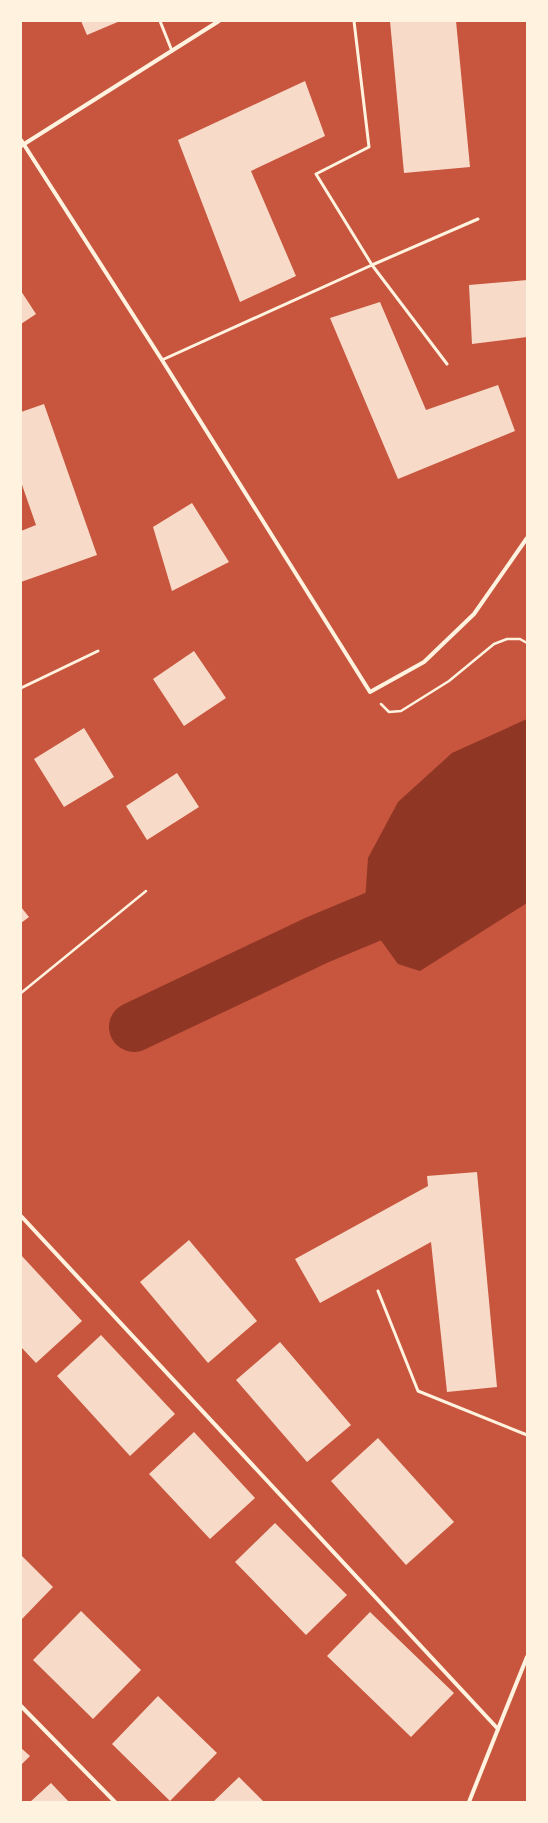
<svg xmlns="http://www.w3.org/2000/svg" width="548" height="1823" font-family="'Work Sans',sans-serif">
<rect width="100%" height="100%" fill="#c8553d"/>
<path fill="#8f3625" d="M 527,719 L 527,903 L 420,971 L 398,964 L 364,917 L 368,858 L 398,802 L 452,753 Z"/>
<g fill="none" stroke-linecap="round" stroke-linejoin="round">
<path stroke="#8f3625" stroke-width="50" d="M 134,1027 L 317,940 L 389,910 L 527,817"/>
</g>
<g fill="#f7dbc8">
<path d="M 81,21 L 120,21 L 87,35 Z"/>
<path d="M 390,21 L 456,21 L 470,167 L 404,173 Z"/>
<path d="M 305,81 L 325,136 L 251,171 L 296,276 L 240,302 L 178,140 Z"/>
<path d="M 527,280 L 527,337 L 472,344 L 469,285 Z"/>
<path d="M 21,291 L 36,314 L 21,324 Z"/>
<path d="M 380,302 L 426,410 L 498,385 L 515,431 L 398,479 L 330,318 Z"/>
<path d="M 44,404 L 97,555 L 21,582 L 21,531 L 36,525 L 21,482 L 21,412 Z"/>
<path d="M 192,503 L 229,562 L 172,591 L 153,527 Z"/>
<path d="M 194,651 L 226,698 L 184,726 L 153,679 Z"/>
<path d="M 84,728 L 114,777 L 64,807 L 34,759 Z"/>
<path d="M 177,773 L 199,807 L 147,840 L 126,806 Z"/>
<path d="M 21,907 L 29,917 L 21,923 Z"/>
<path d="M 477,1172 L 497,1387 L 447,1392 L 431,1242 L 320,1303 L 295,1259 L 428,1186 L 427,1176 Z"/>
<path d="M 189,1240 L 257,1321 L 208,1363 L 140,1282 Z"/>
<path d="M 21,1255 L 82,1321 L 36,1363 L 21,1347 Z"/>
<path d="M 101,1335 L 175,1414 L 130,1456 L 57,1376 Z"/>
<path d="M 280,1342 L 351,1425 L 307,1462 L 236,1380 Z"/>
<path d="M 194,1432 L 255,1498 L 210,1539 L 149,1474 Z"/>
<path d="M 378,1438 L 454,1522 L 406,1565 L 331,1481 Z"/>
<path d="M 275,1523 L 347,1595 L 306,1635 L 235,1562 Z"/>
<path d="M 21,1555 L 53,1587 L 21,1620 Z"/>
<path d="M 81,1611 L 141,1670 L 93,1719 L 33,1660 Z"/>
<path d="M 370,1612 L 454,1693 L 411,1737 L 327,1656 Z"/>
<path d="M 158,1696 L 217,1753 L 170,1801 L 112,1744 Z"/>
<path d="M 21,1748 L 30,1756 L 21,1765 Z"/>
<path d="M 239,1777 L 264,1802 L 213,1802 Z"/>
<path d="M 51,1783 L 69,1802 L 30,1802 Z"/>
</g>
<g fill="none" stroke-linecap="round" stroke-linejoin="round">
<g stroke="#fff3e0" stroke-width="2.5">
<path d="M 381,704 L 389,712 L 401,711 L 449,681 L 494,644 L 507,639 L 520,639 L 527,643"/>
<path d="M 21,993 L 146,891"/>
</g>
<g stroke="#fff3e0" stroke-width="3">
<path d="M 160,21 L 172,51"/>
<path d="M 354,21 L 369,147 L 316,174 L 372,265 L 478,219"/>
<path d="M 162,360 L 372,265 L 447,364"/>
<path d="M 21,688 L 98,651"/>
<path d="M 378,1291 L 418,1391 L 527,1435"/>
</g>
<g stroke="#fff3e0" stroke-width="4">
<path d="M 21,140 L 162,360 L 370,692 L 424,662 L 474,614 L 527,538"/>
<path d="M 21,146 L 219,21"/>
<path d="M 21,1216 L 498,1729 L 469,1802"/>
<path d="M 21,1706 L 115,1802"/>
<path d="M 498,1729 L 527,1657"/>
</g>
</g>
<rect width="548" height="1823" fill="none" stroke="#fff3e0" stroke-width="44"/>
</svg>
